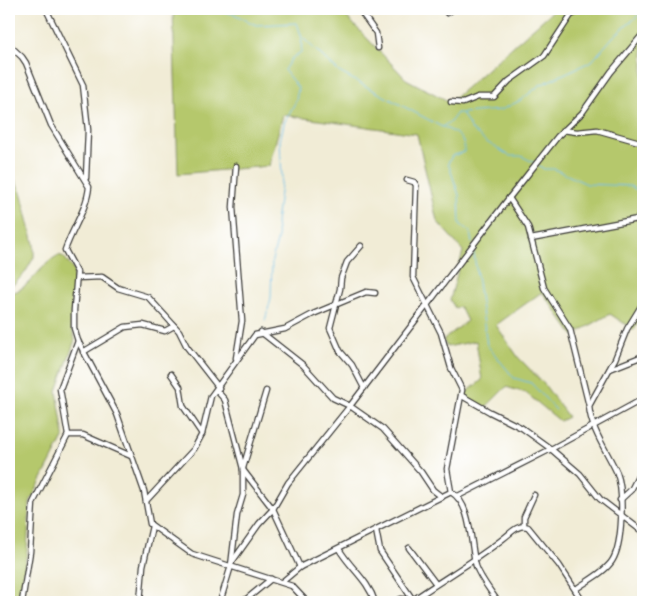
<svg xmlns="http://www.w3.org/2000/svg" width="652" height="611" font-family="Itim,sans-serif">
<rect width="100%" height="100%" fill="#fff"/>
<filter id="ink" filterUnits="userSpaceOnUse"><feTurbulence type="fractalNoise" baseFrequency=".02" numOctaves="2"/><feDisplacementMap in="SourceGraphic" scale="10" xChannelSelector="R" yChannelSelector="G"/><feConvolveMatrix kernelMatrix="1 2 1 2 8 2 1 2 1" color-interpolation-filters="sRGB"/></filter>
<filter id="wash" filterUnits="userSpaceOnUse"><feTurbulence type="fractalNoise" baseFrequency=".0096" numOctaves="4" result="noise"/><feDisplacementMap in="SourceGraphic" scale="20" xChannelSelector="R" yChannelSelector="G"/><feGaussianBlur stdDeviation="1.12" result="paint"/><feColorMatrix in="noise" values="0 0 0 0 0 0 0 0 0 0 0 0 0 0 0 0 0 1.4 0 .05"/><feComposite in="paint" operator="in"/></filter>
<g filter="url(#wash)">
<rect width="100%" height="100%" fill="#f1ecd6"/>
<g fill="#b5c86c" stroke="#687244">
<path d="M 173,9 L 339,9 L 406,79 L 450,102 L 555,9 L 643,9 L 643,315 L 634,330 L 610,314 L 573,335 L 542,292 L 496,325 L 518,357 L 544,384 L 568,417 L 560,421 L 526,393 L 506,387 L 484,409 L 462,396 L 482,380 L 476,341 L 447,347 L 443,340 L 467,321 L 460,307 L 455,308 L 450,300 L 463,251 L 437,221 L 417,134 L 283,115 L 269,166 L 178,174 Z"/>
<path d="M 9,167 L 22,195 L 34,244 L 34,257 L 25,273 L 14,284 L 9,284 Z"/>
<path d="M 59,255 L 64,257 L 74,271 L 71,325 L 75,340 L 57,391 L 64,436 L 30,502 L 27,551 L 19,602 L 9,602 L 9,293 C 28,292 40,264 59,255 Z"/>
</g>
<g fill="none" stroke-linecap="round" stroke-linejoin="round">
<g stroke="#6ebfe9" stroke-width="1">
<path d="M 210,9 L 234,14 L 256,25 L 297,23 L 302,38 L 301,52 L 292,58 L 284,70 L 298,88 L 296,101 L 284,123 L 280,141 L 282,177 L 276,223 L 278,238 L 272,260 L 271,298 L 265,321"/>
<path d="M 304,39 L 339,72 L 442,127 L 451,121 L 457,113 L 462,113 L 471,129 L 485,141 L 510,156 L 521,156 L 535,163"/>
<path d="M 462,113 L 501,110 L 521,100 L 540,85 L 592,61 L 613,37 L 640,14"/>
<path d="M 443,127 C 454,132 466,137 464,152 L 452,156 L 448,163 L 459,195 L 460,224 L 470,232 L 472,243"/>
<path d="M 538,165 L 544,169 L 554,169 L 587,184 L 630,186 L 643,194"/>
<path d="M 473,247 L 487,345 L 514,378 L 531,383 L 556,410"/>
</g>
</g>
</g>
<g filter="url(#ink)">
<g fill="none" stroke-linecap="round" stroke-linejoin="round">
<g stroke="#3c3b38" stroke-width="7">
<g id="minor">
<path d="M 46,9 L 83,85 L 88,130 L 86,178"/>
<path d="M 359,9 L 376,33 L 378,48"/>
<path d="M 447,13 L 453,9"/>
<path d="M 9,45 L 22,57 L 26,63 L 51,125 L 89,187 C 87,209 72,229 65,250 L 77,272 L 74,310 L 74,328 L 78,341 L 117,414 L 144,491 L 150,524 L 192,554 L 292,586 L 307,602"/>
<path d="M 451,102 L 463,103 L 478,97 L 494,97 L 509,81 L 544,56 L 571,15 L 583,9"/>
<path d="M 563,130 L 577,132 L 597,130 L 643,143"/>
<path d="M 236,166 L 233,207 L 242,321 L 236,358"/>
<path d="M 407,180 L 414,182 L 416,185 L 413,277 L 441,333 L 451,368 L 462,390 L 447,469 L 451,492 C 472,504 470,544 476,566 C 480,578 491,591 498,602"/>
<path d="M 509,198 L 528,227 L 544,288 L 570,329 L 589,406"/>
<path d="M 531,239 L 643,218"/>
<path d="M 361,246 L 347,262 L 341,278 L 340,289 L 330,328 L 340,351 L 352,365 L 364,388"/>
<path d="M 77,278 L 102,277 L 118,288 L 148,297 L 179,331 L 187,347 L 219,388"/>
<path d="M 261,332 L 303,365 L 333,398 L 350,406 L 383,429 L 421,472 L 433,490 L 442,497"/>
<path d="M 83,352 L 125,327 L 143,325 L 165,331 L 174,326"/>
<path d="M 610,369 L 643,356"/>
<path d="M 171,374 L 180,387 L 183,406 L 202,434"/>
<path d="M 217,391 L 225,400 L 243,469 L 243,495 L 237,515 L 231,566 L 220,602"/>
<path d="M 462,396 L 490,412 L 522,428 L 551,449 L 580,474 L 600,499 L 643,532"/>
<path d="M 68,435 L 83,435 L 131,456"/>
<path d="M 243,468 L 266,391"/>
<path d="M 243,470 L 273,509 L 300,567"/>
<path d="M 458,496 L 551,449 L 643,399"/>
<path d="M 620,500 L 631,490 L 643,467"/>
<path d="M 146,501 L 194,449 L 202,434 L 211,396 L 255,335 L 285,329 L 313,314 L 366,292 L 375,293"/>
<path d="M 524,526 L 524,517 L 534,495"/>
<path d="M 376,530 L 380,551 L 413,600"/>
<path d="M 409,548 L 436,584"/>
<path d="M 339,549 C 351,569 368,580 375,602"/>
<path d="M 232,562 L 259,524 L 273,509 L 288,483 L 350,406 L 509,198 L 558,136 L 582,113 L 611,72 L 643,34"/>
<path d="M 282,582 L 300,567 L 451,492"/>
<path d="M 576,589 C 587,581 604,573 612,561 C 623,544 624,492 617,473 C 607,451 591,430 589,406 L 615,359 L 627,329 L 643,303"/>
<path d="M 22,602 L 30,552 L 33,503 L 68,435 L 60,389 L 78,341"/>
<path d="M 140,602 L 143,566 L 152,526"/>
<path d="M 243,602 L 271,579"/>
<path d="M 392,602 L 401,599 L 413,600 C 443,579 475,561 504,538 C 512,532 518,524 528,527 L 559,565 L 583,602"/>
</g>
</g>
<use href="#minor" stroke="#fff" stroke-width="4.5"/>
</g>
</g>
<rect width="652" height="611" fill="none" stroke="#fff" stroke-width="30"/>
</svg>
